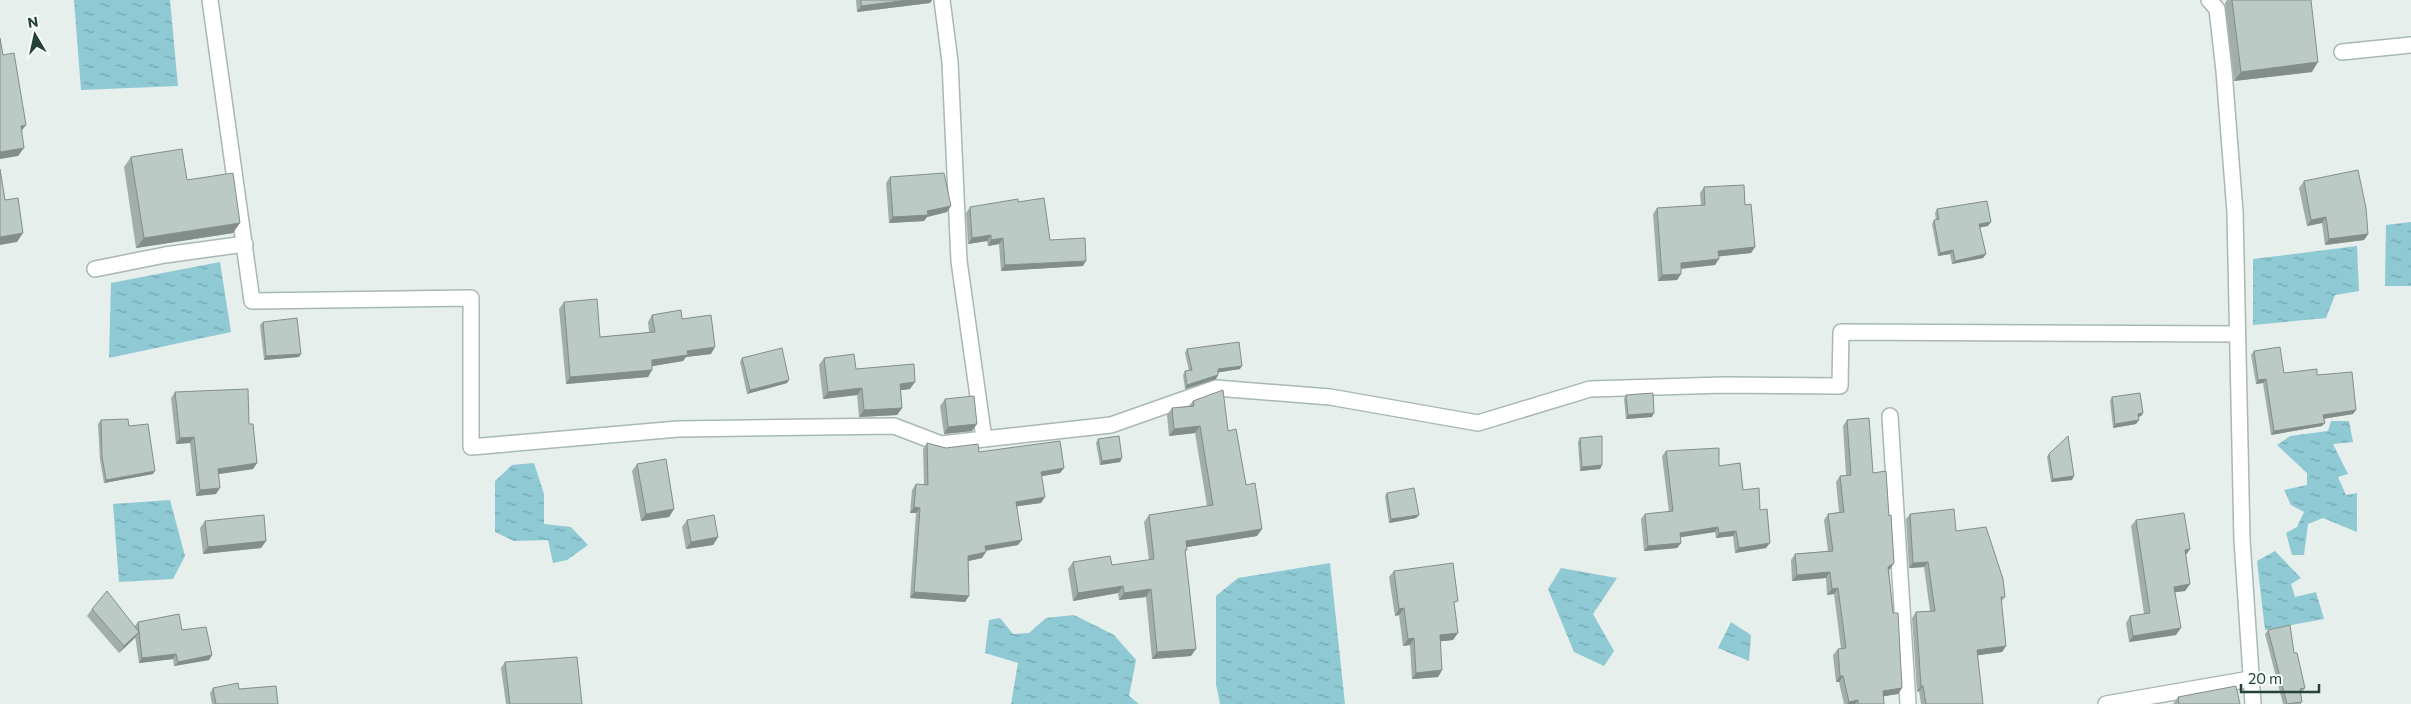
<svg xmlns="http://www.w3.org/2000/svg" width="2411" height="704" font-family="Commissioner,sans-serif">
<defs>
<pattern id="water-ripples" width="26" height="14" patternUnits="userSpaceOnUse" patternTransform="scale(1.25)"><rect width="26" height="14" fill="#8ec9d4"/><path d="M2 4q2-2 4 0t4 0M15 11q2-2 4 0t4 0" fill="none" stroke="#74a5ad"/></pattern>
</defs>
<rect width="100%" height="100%" fill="#e6efeb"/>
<g fill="url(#water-ripples)">
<path d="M 74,0 L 170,0 L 178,86 L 81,90 Z"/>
<path d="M 2411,222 L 2411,286 L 2385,286 L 2386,225 Z"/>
<path d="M 2357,246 L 2359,291 L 2335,295 L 2326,318 L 2253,325 L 2253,259 Z"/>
<path d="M 220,262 L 231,332 L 109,358 L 111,283 Z"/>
<path d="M 2331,421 L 2349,421 L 2353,442 L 2333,444 L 2348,474 L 2338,477 L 2346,495 L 2357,493 L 2357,532 L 2323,518 L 2308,524 L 2304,555 L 2292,555 L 2286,533 L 2297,527 L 2304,512 L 2291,505 L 2284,490 L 2307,485 L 2307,473 L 2277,445 L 2290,436 L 2328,431 Z"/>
<path d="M 534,463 L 544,494 L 544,524 L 571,527 L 588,545 L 567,560 L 553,563 L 548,540 L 514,541 L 495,532 L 495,481 L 512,465 Z"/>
<path d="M 170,500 L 185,556 L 173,579 L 119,582 L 113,504 Z"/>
<path d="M 2275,551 L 2301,578 L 2291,584 L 2295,597 L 2316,592 L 2324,619 L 2265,630 L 2257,561 Z"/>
<path d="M 1330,563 L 1345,704 L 1220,704 L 1216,684 L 1216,596 L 1238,578 Z"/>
<path d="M 1561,568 L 1617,578 L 1593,614 L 1614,651 L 1604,666 L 1574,652 L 1548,589 Z"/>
<path d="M 1074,615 L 1114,635 L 1136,660 L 1129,696 L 1139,704 L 1011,704 L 1018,663 L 985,653 L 989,620 L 1000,618 L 1013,634 L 1029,633 L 1046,618 Z"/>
<path d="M 1731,622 L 1751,635 L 1749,661 L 1718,648 Z"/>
</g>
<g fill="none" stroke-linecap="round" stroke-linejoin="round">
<g stroke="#a8b8b2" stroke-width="18">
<g id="minor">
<path d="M 210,0 L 252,301 L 471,298 L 471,447 L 678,429 L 894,426 L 941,444 L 984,439 L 959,261 L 950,62 L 942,0"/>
<path d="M 2209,0 L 2217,9 L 2224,71 L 2235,212 L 2242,540 L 2253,704"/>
<path d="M 2342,52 L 2411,45"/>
<path d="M 95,269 L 165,255 L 245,244"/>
<path d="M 1890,416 L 1908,704"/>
<path d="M 984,439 L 1111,425 L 1216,388 L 1330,397 L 1478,423 L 1590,389 L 1724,385 L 1840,386 L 1841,332 L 2236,334"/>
<path d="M 2106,704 L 2250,679"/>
</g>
</g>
<use href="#minor" stroke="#fff" stroke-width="15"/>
</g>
<g fill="#a1aea9">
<path d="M 856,0 L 932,0 L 930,3 L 857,12 Z"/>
<path d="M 2227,0 L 2311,0 L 2312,72 L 2234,81 L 2225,3 Z"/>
<path d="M 131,157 L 187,180 L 233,233 L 136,248 L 124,167 Z"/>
<path d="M 890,177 L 947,212 L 927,217 L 924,221 L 889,223 L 886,183 Z"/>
<path d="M 2304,181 L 2368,234 L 2364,240 L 2325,245 L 2322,223 L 2307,226 L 2299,188 Z"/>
<path d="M 1704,187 L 1745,205 L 1755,247 L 1751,253 L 1719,256 L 1715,265 L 1681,269 L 1681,274 L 1677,280 L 1658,281 L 1653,214 L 1657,208 L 1701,205 L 1700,193 Z"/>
<path d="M 1018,202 L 1050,240 L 1083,266 L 1001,271 L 999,244 L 988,246 L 987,241 L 968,244 L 966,213 L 970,207 Z"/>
<path d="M 1937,209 L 1988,226 L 1980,227 L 1986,254 L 1983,258 L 1952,264 L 1950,254 L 1938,256 L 1932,224 L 1934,220 L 1936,220 L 1935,213 Z"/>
<path d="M 564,302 L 600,337 L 649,332 L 648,322 L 652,315 L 682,319 L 711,354 L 686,357 L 683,361 L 652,366 L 652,370 L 648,377 L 566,384 L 559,309 Z"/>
<path d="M 263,322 L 299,357 L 264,360 L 260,325 Z"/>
<path d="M 1187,349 L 1240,369 L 1218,372 L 1218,375 L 1216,379 L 1185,389 L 1183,375 L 1185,371 L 1189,371 L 1185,353 Z"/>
<path d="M 2254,351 L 2284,373 L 2317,375 L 2353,414 L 2324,419 L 2322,426 L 2271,435 L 2263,383 L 2256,384 L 2251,355 Z"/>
<path d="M 742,358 L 787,383 L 747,394 L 740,362 Z"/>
<path d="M 824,358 L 910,389 L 901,390 L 902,408 L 897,415 L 859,417 L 857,395 L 823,399 L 819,365 Z"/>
<path d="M 175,392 L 249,424 L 257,463 L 253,469 L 218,474 L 216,494 L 196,496 L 190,443 L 176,444 L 171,398 Z"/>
<path d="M 1626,395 L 1652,417 L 1626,419 L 1624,399 Z"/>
<path d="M 2112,397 L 2143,413 L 2141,416 L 2138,417 L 2136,424 L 2113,428 L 2110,401 Z"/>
<path d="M 945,399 L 972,431 L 944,434 L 940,406 Z"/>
<path d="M 1193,401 L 1228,431 L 1262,529 L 1257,536 L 1187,547 L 1185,552 L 1191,656 L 1152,659 L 1146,597 L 1119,600 L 1118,593 L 1073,601 L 1068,569 L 1073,562 L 1112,565 L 1149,560 L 1144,522 L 1149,515 L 1207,506 L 1195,433 L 1169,436 L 1167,415 L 1172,408 L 1189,406 Z"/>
<path d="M 101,420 L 129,426 L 153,474 L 104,483 L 100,460 L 98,424 Z"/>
<path d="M 1847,420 L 1873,473 L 1889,516 L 1894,563 L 1889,570 L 1893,613 L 1902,688 L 1898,694 L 1884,696 L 1884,704 L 1844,704 L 1839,682 L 1836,682 L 1833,655 L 1838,649 L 1841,649 L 1834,594 L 1827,595 L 1826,578 L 1792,581 L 1791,560 L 1795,554 L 1828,551 L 1824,520 L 1828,514 L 1839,512 L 1836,482 L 1840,476 L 1846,475 L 1843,426 Z"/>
<path d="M 1580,438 L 1602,465 L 1600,469 L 1580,471 L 1578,442 Z"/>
<path d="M 1098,439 L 1122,458 L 1120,462 L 1100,465 L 1096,443 Z"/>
<path d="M 927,443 L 946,448 L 979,452 L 1064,468 L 1060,473 L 1041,476 L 1041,503 L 1017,506 L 1018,545 L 986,551 L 982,558 L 968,561 L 965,602 L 910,598 L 916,513 L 910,513 L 912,490 L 916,484 L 924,485 L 923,449 Z"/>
<path d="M 1666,451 L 1719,466 L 1743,490 L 1760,510 L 1766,548 L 1735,553 L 1733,536 L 1716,538 L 1715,532 L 1680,537 L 1681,543 L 1677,548 L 1644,551 L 1641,519 L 1645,514 L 1669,512 L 1662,456 Z"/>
<path d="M 2049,454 L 2072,480 L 2051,482 L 2047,457 Z"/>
<path d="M 637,464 L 674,509 L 669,517 L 641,521 L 632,471 Z"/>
<path d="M 1387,493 L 1419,515 L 1416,518 L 1389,523 L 1385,496 Z"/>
<path d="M 1910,514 L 1956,531 L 2005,597 L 2001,602 L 2006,646 L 2002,652 L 1977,655 L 1983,704 L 1921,704 L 1919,691 L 1917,692 L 1912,618 L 1916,612 L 1930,611 L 1924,567 L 1909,568 L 1906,519 Z"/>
<path d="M 687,520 L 718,537 L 713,545 L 686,549 L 682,527 Z"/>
<path d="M 2136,520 L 2190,549 L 2186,555 L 2190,584 L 2185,591 L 2175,592 L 2176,635 L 2129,642 L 2126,623 L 2130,616 L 2144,614 L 2131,526 Z"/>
<path d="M 205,521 L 266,541 L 261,548 L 203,554 L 200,528 Z"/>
<path d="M 1394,571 L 1454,607 L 1453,640 L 1440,641 L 1442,670 L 1438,677 L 1412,679 L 1410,645 L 1403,646 L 1399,615 L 1395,616 L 1389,577 Z"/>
<path d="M 92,609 L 135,626 L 138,622 L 182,630 L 212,655 L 209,660 L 174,666 L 173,659 L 139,663 L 135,636 L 119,653 L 87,616 Z"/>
<path d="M 2268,630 L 2294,653 L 2305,688 L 2302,692 L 2301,692 L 2301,704 L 2283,704 L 2265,634 Z"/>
<path d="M 505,662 L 582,704 L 506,704 L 501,668 Z"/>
<path d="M 213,688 L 239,689 L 278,704 L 212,704 L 210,693 Z"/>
<path d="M 2178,697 L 2240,704 L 2173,704 Z"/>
</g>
<g fill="#838d89">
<path d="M 908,0 L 932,0 L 930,3 L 857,12 L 861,6 Z"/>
<path d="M 2318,62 L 2312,72 L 2234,81 L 2241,72 Z"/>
<path d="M 26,125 L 20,133 L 21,126 Z"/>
<path d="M 24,148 L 18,156 L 0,159 L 0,152 Z"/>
<path d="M 951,206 L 947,212 L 927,217 L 924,221 L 889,223 L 893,217 L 927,211 Z"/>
<path d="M 2326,217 L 2322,223 L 2307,226 L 2311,220 Z"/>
<path d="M 1991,222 L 1988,226 L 1977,228 L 1979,224 Z"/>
<path d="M 240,223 L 233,233 L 136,248 L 144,238 Z"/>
<path d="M 23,233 L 17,242 L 0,245 L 0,237 Z"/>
<path d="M 2368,234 L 2364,240 L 2325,245 L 2329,239 Z"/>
<path d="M 991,235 L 987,241 L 968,244 L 972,238 Z"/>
<path d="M 1003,238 L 999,244 L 988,246 L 991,240 Z"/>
<path d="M 1755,247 L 1751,253 L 1714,257 L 1718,251 Z"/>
<path d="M 1953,250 L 1950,254 L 1938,256 L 1940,253 Z"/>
<path d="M 1986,254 L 1983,258 L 1952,264 L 1955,261 Z"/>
<path d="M 1719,259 L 1715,265 L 1677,269 L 1681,263 Z"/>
<path d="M 1086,261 L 1083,266 L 1001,271 L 1005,265 Z"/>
<path d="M 1681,274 L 1677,280 L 1658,281 L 1662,275 Z"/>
<path d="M 715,347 L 711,354 L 686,357 L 683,361 L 647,367 L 652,360 L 687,351 Z"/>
<path d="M 301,354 L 299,357 L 264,360 L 266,356 Z"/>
<path d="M 1242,366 L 1240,369 L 1215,373 L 1218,369 Z"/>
<path d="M 652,370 L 648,377 L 566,384 L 570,377 Z"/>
<path d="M 1218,375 L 1216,379 L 1185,389 L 1187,385 Z"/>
<path d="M 2266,379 L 2263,383 L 2256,384 L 2258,380 Z"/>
<path d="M 789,380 L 787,383 L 747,394 L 750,390 Z"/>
<path d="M 915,382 L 910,389 L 895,391 L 900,384 Z"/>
<path d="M 862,388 L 857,395 L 823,399 L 828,392 Z"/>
<path d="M 902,408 L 897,415 L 859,417 L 864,410 Z"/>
<path d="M 2356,410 L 2353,414 L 2321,419 L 2323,415 Z"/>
<path d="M 1654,413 L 1652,417 L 1626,419 L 1628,415 Z"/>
<path d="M 2143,413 L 2141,416 L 2135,418 L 2138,414 Z"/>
<path d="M 2139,420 L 2136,424 L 2113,428 L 2115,424 Z"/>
<path d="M 2325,423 L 2322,426 L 2271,435 L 2274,431 Z"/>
<path d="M 977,424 L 972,431 L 944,434 L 948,427 Z"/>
<path d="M 1200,426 L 1195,433 L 1169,436 L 1174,429 Z"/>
<path d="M 194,437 L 190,443 L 176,444 L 180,438 Z"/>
<path d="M 1122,458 L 1120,462 L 1100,465 L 1102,461 Z"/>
<path d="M 257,463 L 253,469 L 213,475 L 218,469 Z"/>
<path d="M 1602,465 L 1600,469 L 1580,471 L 1582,467 Z"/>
<path d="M 1064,468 L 1060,473 L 1037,477 L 1041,472 Z"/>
<path d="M 155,471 L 153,474 L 104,483 L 106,480 Z"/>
<path d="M 2074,476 L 2072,480 L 2051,482 L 2053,479 Z"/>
<path d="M 220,488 L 216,494 L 196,496 L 200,490 Z"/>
<path d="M 1045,497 L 1041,503 L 1012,507 L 1016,502 Z"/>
<path d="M 914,507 L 920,508 L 916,513 L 910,513 Z"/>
<path d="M 674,509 L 669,517 L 641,521 L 646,514 Z"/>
<path d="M 1419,515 L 1416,518 L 1389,523 L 1391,519 Z"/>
<path d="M 1718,527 L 1715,532 L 1676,538 L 1680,533 Z"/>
<path d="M 1262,529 L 1257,536 L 1181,548 L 1186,541 Z"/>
<path d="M 1736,531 L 1733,536 L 1716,538 L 1719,533 Z"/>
<path d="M 718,537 L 713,545 L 686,549 L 691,542 Z"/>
<path d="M 1022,540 L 1018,545 L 981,551 L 985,546 Z"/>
<path d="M 266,541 L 261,548 L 203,554 L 208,547 Z"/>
<path d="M 1681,543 L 1677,548 L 1644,551 L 1648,546 Z"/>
<path d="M 1770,543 L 1766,548 L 1735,553 L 1739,548 Z"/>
<path d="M 2190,549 L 2185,556 L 2185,550 Z"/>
<path d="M 986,552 L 982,558 L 964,562 L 968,556 Z"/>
<path d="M 1928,562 L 1924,567 L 1909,568 L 1913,563 Z"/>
<path d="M 1894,563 L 1890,569 L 1884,573 L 1888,567 Z"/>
<path d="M 1830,572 L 1826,578 L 1792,581 L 1797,575 Z"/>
<path d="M 2190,584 L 2185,591 L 2169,593 L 2174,587 Z"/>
<path d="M 1123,586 L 1118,593 L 1073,601 L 1078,593 Z"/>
<path d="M 1838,588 L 1834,594 L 1827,595 L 1832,589 Z"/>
<path d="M 1151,589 L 1146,597 L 1119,600 L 1124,593 Z"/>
<path d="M 914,592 L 969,596 L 965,602 L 910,598 Z"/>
<path d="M 1404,608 L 1399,615 L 1395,616 L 1399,609 Z"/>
<path d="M 2181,628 L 2176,635 L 2129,642 L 2133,636 Z"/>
<path d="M 139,632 L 134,639 L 119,653 L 124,646 Z"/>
<path d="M 1458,633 L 1453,640 L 1435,642 L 1440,635 Z"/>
<path d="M 1414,638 L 1410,645 L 1403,646 L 1408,639 Z"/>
<path d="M 2006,646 L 2002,652 L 1973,656 L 1977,650 Z"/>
<path d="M 1196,649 L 1191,656 L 1152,659 L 1157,652 Z"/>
<path d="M 176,654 L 173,659 L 139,663 L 142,658 Z"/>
<path d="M 212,655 L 209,660 L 174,666 L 178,662 Z"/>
<path d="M 1442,670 L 1438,677 L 1412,679 L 1416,673 Z"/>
<path d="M 1840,676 L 1843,676 L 1839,682 L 1836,682 Z"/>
<path d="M 1921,686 L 1923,686 L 1919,691 L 1917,692 Z"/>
<path d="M 1902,688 L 1898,694 L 1879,697 L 1883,691 Z"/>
<path d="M 1858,700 L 1855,704 L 1847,704 L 1849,702 Z"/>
</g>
<g fill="#bbcac4" stroke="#838d89">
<path d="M 861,0 L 908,0 L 861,6 Z"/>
<path d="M 2232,0 L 2311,0 L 2318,62 L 2241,72 Z"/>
<path d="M 0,38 L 3,55 L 14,53 L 26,125 L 21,126 L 24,148 L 0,152 Z"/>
<path d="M 182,149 L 187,180 L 233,173 L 240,223 L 144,238 L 131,157 Z"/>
<path d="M 0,169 L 5,200 L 18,198 L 23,233 L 0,237 Z"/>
<path d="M 2358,170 L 2366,208 L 2368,234 L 2329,239 L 2326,217 L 2311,220 L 2304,181 Z"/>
<path d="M 944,173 L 951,206 L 927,211 L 928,215 L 893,217 L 890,177 Z"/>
<path d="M 1744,185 L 1745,205 L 1751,204 L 1755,247 L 1718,251 L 1719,259 L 1681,263 L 1681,274 L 1662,275 L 1657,208 L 1705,205 L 1704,187 Z"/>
<path d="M 1044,198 L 1050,240 L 1085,238 L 1086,261 L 1005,265 L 1003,238 L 991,240 L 991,235 L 972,238 L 970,207 L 1018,199 L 1018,202 Z"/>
<path d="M 1987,201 L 1991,222 L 1979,224 L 1986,254 L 1955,261 L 1953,250 L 1940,253 L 1934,220 L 1939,219 L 1937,209 Z"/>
<path d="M 597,299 L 600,337 L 655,332 L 652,315 L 681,310 L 682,319 L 711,315 L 715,347 L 687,351 L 688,355 L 652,360 L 652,370 L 570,377 L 564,302 Z"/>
<path d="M 297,318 L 301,354 L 266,356 L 263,322 Z"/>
<path d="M 1239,342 L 1242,366 L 1218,369 L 1218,375 L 1187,385 L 1185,371 L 1192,370 L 1187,349 Z"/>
<path d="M 2280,347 L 2284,373 L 2317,369 L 2317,375 L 2352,372 L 2356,410 L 2323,415 L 2325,423 L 2274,431 L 2266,379 L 2258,380 L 2254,351 Z"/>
<path d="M 782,348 L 789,380 L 750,390 L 742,358 Z"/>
<path d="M 854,354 L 856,369 L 914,364 L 915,382 L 900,384 L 902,408 L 864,410 L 862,388 L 828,392 L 824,358 Z"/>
<path d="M 248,389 L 249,424 L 253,424 L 257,463 L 218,469 L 220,488 L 200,490 L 194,437 L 180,438 L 175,392 Z"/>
<path d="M 1223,390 L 1228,431 L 1236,429 L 1246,485 L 1255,483 L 1262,529 L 1186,541 L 1187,550 L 1185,550 L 1196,649 L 1157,652 L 1151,589 L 1124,593 L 1123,586 L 1078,593 L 1073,562 L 1110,556 L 1112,565 L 1154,559 L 1149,515 L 1213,505 L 1200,426 L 1174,429 L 1172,408 L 1194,406 L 1193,401 Z"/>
<path d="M 1653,393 L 1654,413 L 1628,415 L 1626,395 Z"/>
<path d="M 2140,393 L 2143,413 L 2138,414 L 2139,420 L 2115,424 L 2112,397 Z"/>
<path d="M 974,396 L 977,424 L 948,427 L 945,399 Z"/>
<path d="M 1869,418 L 1873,473 L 1886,471 L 1889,516 L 1891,515 L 1894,563 L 1888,567 L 1893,613 L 1898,613 L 1902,688 L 1883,691 L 1884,704 L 1858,704 L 1858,700 L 1849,702 L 1843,676 L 1840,676 L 1838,649 L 1846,648 L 1838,588 L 1832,589 L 1830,572 L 1797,575 L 1795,554 L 1833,551 L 1828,514 L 1844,512 L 1840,476 L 1851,475 L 1847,420 Z"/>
<path d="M 128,419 L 129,426 L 148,424 L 155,471 L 106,480 L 102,456 L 101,420 Z"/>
<path d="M 1119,436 L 1122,458 L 1102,461 L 1098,439 Z"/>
<path d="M 1602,436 L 1602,465 L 1582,467 L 1580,438 Z"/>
<path d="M 2068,436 L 2074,476 L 2053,479 L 2049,454 Z"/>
<path d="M 1060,441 L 1064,468 L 1041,472 L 1045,497 L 1016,502 L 1022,540 L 985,546 L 986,552 L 968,556 L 969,596 L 914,592 L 920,508 L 914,507 L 916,484 L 928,485 L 927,443 L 946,448 L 978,444 L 979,452 Z"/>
<path d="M 1719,448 L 1719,466 L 1740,463 L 1743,490 L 1759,488 L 1760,510 L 1767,509 L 1770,543 L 1739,548 L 1736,531 L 1719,533 L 1718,527 L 1680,533 L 1681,543 L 1648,546 L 1645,514 L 1673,511 L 1666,451 Z"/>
<path d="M 666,459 L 674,509 L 646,514 L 637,464 Z"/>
<path d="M 1414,488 L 1419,515 L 1391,519 L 1387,493 Z"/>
<path d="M 1954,509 L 1956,531 L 1986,527 L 2003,579 L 2005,597 L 2001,597 L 2006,646 L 1977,650 L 1983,704 L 1926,704 L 1923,686 L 1921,686 L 1916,612 L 1935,611 L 1928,562 L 1913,563 L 1910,514 Z"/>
<path d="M 2184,513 L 2190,549 L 2185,550 L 2190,584 L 2174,587 L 2181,628 L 2133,636 L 2130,616 L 2150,613 L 2136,520 Z"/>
<path d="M 264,515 L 266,541 L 208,547 L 205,521 Z"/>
<path d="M 714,515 L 718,537 L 691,542 L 687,520 Z"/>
<path d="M 1453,563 L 1458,601 L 1454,602 L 1458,633 L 1440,635 L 1442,670 L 1416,673 L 1414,638 L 1408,639 L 1404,608 L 1399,609 L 1394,571 Z"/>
<path d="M 107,591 L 139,632 L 124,646 L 92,609 Z"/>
<path d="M 179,614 L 182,630 L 206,627 L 212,655 L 178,662 L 176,654 L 142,658 L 138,622 Z"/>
<path d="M 2290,625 L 2294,653 L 2297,653 L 2305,688 L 2300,689 L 2302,702 L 2287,704 L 2268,630 Z"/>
<path d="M 577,657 L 582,704 L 510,704 L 505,662 Z"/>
<path d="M 238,683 L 239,689 L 276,686 L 278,704 L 216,704 L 213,688 Z"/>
<path d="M 2236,686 L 2240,704 L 2179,704 L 2178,697 Z"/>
</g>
<g transform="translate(35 35) rotate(351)" stroke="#f7fbf9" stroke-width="4" paint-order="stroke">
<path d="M0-4L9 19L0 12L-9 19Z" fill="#24423a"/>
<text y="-8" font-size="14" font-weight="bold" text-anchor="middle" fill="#24423a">N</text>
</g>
<path d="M2241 684v8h78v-8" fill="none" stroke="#24423a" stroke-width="2.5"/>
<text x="2248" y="684" font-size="15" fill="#24423a" stroke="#f7fbf9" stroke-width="4" paint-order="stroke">20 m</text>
</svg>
